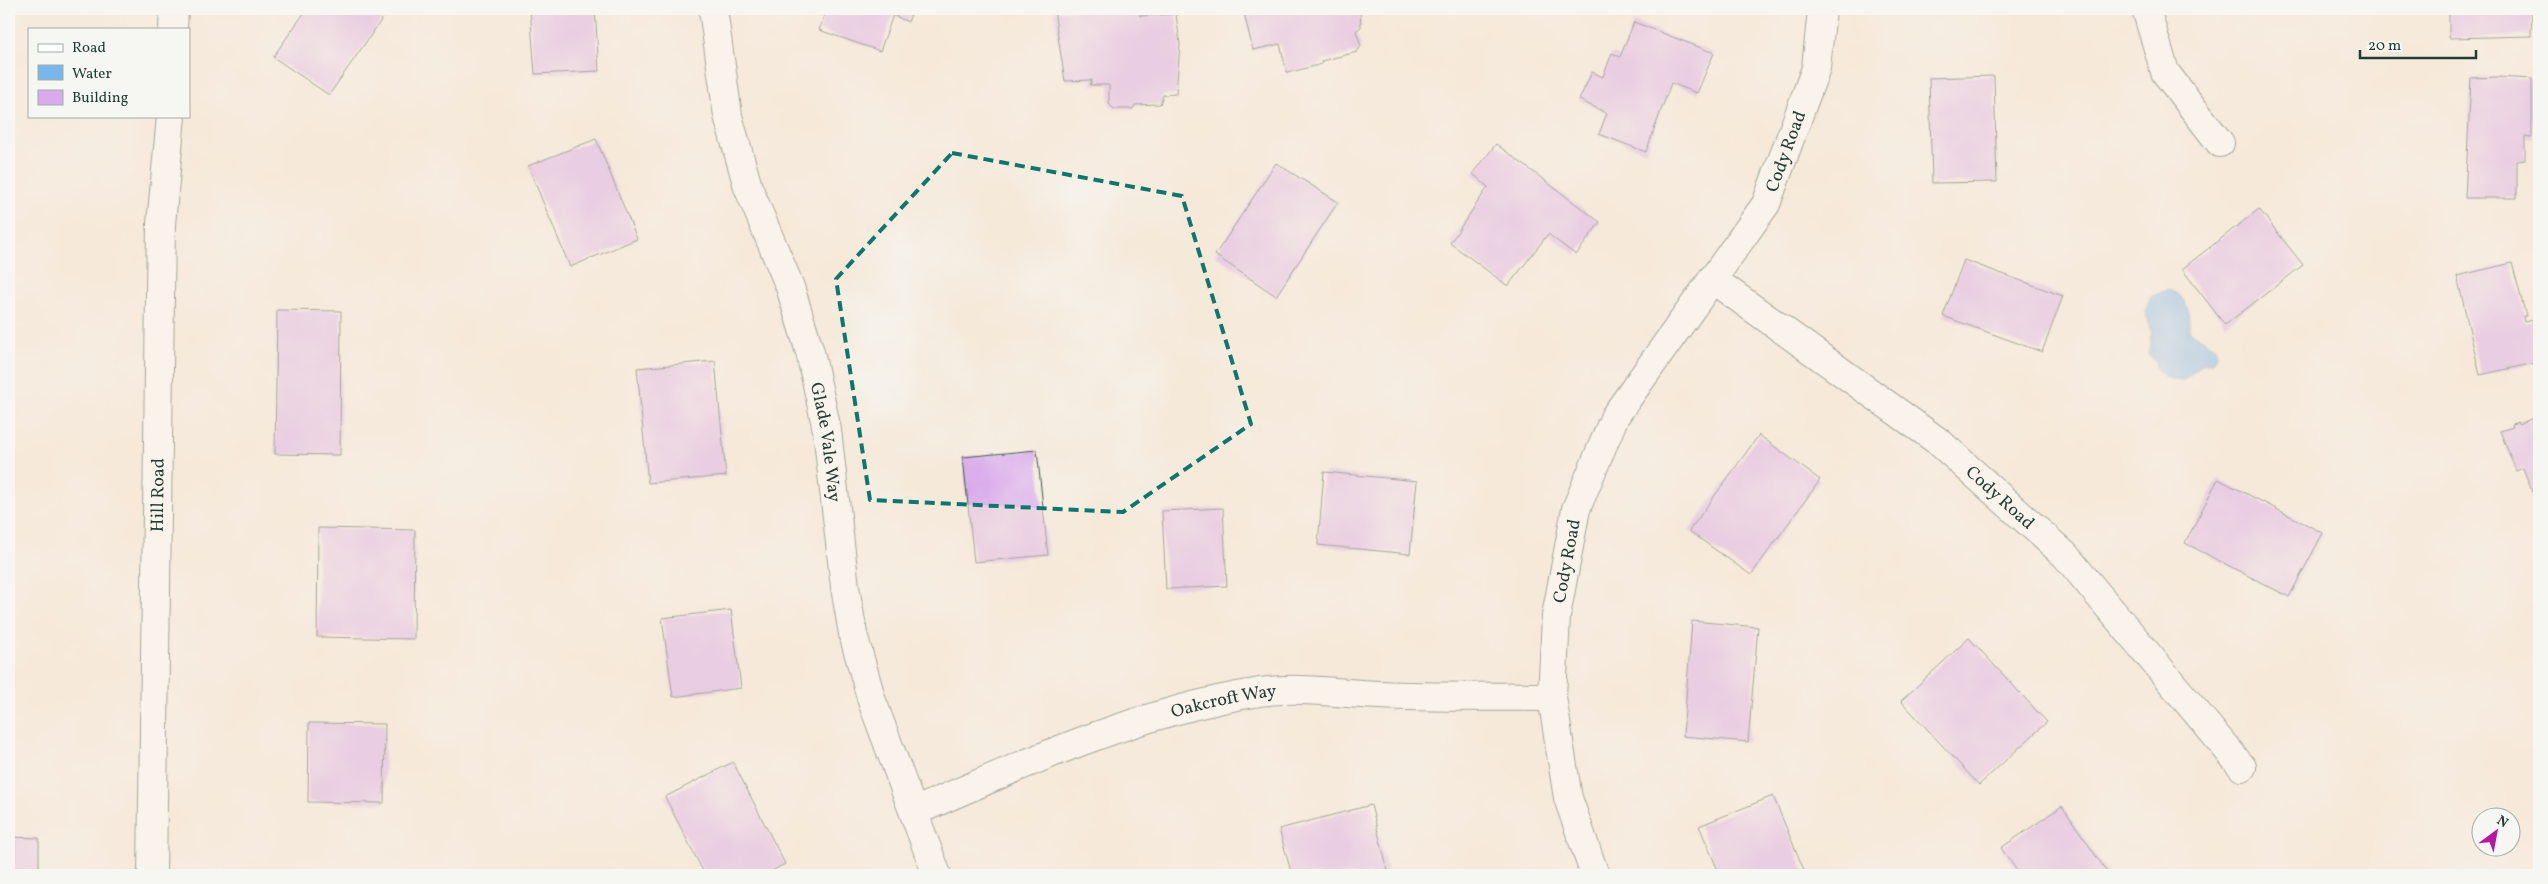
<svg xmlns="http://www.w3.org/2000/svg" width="2548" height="884" font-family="Vollkorn,serif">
<rect width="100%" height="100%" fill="#f6f6f2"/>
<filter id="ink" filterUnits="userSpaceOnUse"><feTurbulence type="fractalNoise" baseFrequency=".02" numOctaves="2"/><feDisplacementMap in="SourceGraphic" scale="10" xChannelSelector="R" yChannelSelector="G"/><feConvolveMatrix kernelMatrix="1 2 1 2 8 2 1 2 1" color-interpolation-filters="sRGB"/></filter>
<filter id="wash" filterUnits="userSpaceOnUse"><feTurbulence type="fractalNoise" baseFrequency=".0096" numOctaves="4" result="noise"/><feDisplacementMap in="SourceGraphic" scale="20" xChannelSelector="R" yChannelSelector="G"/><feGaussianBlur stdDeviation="1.12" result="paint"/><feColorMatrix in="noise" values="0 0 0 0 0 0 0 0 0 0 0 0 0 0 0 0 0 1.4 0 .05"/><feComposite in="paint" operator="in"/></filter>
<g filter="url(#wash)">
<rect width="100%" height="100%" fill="#f5e9da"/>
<path fill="#79b6ec" stroke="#4c7a90" d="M 2169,289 C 2189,300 2189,309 2189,331 L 2215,347 L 2217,355 L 2213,362 L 2201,364 L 2183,381 C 2170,380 2164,377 2156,368 L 2156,361 L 2148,355 L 2152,331 L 2145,311 L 2151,297 Z"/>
<g id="blocks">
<g fill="#daabeb">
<path d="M 307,9 L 389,9 L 329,95 L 273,57 Z"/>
<path d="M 530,9 L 595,9 L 599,71 L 535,74 Z"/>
<path d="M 827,9 L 913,9 L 908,22 L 893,15 L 880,51 L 819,30 Z"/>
<path d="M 1243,9 L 1360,9 L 1361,27 L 1356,31 L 1361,46 L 1357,52 L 1321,61 L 1322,64 L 1287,73 L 1280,44 L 1253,50 Z"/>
<path d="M 2449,9 L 2532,9 L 2531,36 L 2449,38 Z"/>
<path d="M 1140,10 L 1140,16 L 1176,14 L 1180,44 L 1176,94 L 1163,95 L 1160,104 L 1135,105 L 1133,109 L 1114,109 L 1109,104 L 1109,85 L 1090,85 L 1092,80 L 1065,81 L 1054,11 Z"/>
<path d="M 1634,22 L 1714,53 L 1697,93 L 1671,83 L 1646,152 L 1599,134 L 1607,113 L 1579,100 L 1592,72 L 1603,77 L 1612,53 L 1620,57 Z"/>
<path d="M 1994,76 L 1997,182 L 1932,183 L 1929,78 Z"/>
<path d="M 2498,77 L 2532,79 L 2532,138 L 2525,137 L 2525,160 L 2517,161 L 2517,198 L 2465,198 L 2471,78 Z"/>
<path d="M 596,139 L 637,239 L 570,267 L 528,166 Z"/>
<path d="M 1496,144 L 1600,222 L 1576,255 L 1548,234 L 1508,286 L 1450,243 L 1488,187 L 1473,174 Z"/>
<path d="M 1276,163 L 1338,202 L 1276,296 L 1215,255 Z"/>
<path d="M 2259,209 L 2303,265 L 2225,325 L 2182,269 Z"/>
<path d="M 1964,260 L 2063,296 L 2042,352 L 1943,316 Z"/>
<path d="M 2512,263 L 2526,316 L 2523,316 L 2524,322 L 2539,319 L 2539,362 L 2480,375 L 2457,276 Z"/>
<path d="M 277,310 L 341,311 L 340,455 L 275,454 Z"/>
<path d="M 715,361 L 726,476 L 648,483 L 637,368 Z"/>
<path d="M 2539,416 L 2539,509 L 2523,468 L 2516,471 L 2500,431 L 2513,427 L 2512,424 L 2518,422 L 2518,424 Z"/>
<path d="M 1759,435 L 1820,480 L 1751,575 L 1689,531 Z"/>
<path d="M 1037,450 L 1048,555 L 974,562 L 963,457 Z"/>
<path d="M 1324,472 L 1417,481 L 1410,554 L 1318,545 Z"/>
<path d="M 2218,479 L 2323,533 L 2289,597 L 2185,543 Z"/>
<path d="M 1223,508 L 1227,586 L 1166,589 L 1162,511 Z"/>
<path d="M 318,528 L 415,530 L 414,639 L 317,637 Z"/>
<path d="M 731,610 L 741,688 L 673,697 L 662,618 Z"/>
<path d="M 1692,621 L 1758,627 L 1748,742 L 1683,736 Z"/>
<path d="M 1969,638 L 2047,722 L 1979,785 L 1901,701 Z"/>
<path d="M 309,723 L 385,724 L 384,803 L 308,802 Z"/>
<path d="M 733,762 L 785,864 L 764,875 L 705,875 L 665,797 Z"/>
<path d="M 1773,796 L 1806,875 L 1720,875 L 1699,826 Z"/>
<path d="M 1371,805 L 1389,875 L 1292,875 L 1279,829 Z"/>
<path d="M 2062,806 L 2109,875 L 2020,875 L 2001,848 Z"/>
<path d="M 9,837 L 39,838 L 39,875 L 9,875 Z"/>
</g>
</g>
</g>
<g filter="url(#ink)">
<use href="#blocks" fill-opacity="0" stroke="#3f574d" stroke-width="1"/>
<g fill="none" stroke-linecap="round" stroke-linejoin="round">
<g stroke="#3f574d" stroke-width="30">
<g id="minor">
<path id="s1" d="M 713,9 L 728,116 L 748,187 L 790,287 L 810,352 L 827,430 L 845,587 L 853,634 L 872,701 L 937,875"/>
<path d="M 2146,9 L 2165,72 L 2220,143"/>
<path d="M 173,29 L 174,9"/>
<path id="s2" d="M 1712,279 L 1939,442 L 2065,555 L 2242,767"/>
<path id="s3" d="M 914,812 C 1025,763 1139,711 1260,692 C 1299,686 1342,694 1381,695 C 1438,698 1495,696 1552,697"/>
<path id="s4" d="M 152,875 L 161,224 L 171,116"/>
<path id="s5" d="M 1595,875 L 1568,798 L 1552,697 L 1556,616 L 1576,509 L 1615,416 L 1766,204 L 1816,68 L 1822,9"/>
</g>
</g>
<use href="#minor" stroke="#fff" stroke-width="28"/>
</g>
</g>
<path d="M0 0H2548V884H0ZM 952,153 L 1182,196 L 1251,424 L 1123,512 L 870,500 L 836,279 Z" fill="#f5e9da" fill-opacity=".55" fill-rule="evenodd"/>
<path fill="none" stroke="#0f766e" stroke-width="4" stroke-dasharray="10 6" stroke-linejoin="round" d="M 952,153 L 1182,196 L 1251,424 L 1123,512 L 870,500 L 836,279 Z"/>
<g text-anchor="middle" stroke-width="4" stroke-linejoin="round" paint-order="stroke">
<g font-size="18" fill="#1f3d34" stroke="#f6f6f2">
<text dy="6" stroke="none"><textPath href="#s5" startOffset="791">Cody Road</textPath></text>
<text dy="6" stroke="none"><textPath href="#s1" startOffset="450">Glade Vale Way</textPath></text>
<text dy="6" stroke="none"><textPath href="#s4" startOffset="380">Hill Road</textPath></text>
<text dy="6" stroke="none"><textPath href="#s2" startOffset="362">Cody Road</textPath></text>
<text dy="6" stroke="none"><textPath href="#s5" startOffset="321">Cody Road</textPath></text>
<text dy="6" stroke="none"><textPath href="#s3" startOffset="330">Oakcroft Way</textPath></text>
</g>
</g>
<rect width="2548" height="884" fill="none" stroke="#f6f6f2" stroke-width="30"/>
<rect x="28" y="28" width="162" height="90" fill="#f6f6f2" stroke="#a0aca6"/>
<rect x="38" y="44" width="25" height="8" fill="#ffffff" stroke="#a0aca6"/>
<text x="72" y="52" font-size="15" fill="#1f3d34">Road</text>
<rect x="38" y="65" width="25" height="15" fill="#79b6ec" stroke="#a0aca6"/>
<text x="72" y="78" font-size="15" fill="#1f3d34">Water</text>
<rect x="38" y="90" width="25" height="15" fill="#daabeb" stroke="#a0aca6"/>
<text x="72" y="102" font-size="15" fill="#1f3d34">Building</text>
<g transform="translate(2496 832) rotate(32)"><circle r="24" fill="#f6f6f2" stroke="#a0aca6"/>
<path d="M0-4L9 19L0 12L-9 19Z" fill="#b5179e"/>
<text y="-8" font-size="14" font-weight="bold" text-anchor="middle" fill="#1f3d34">N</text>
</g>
<path d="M2360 50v8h116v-8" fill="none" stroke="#1f3d34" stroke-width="2.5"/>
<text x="2368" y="50" font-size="15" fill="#1f3d34" stroke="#f6f6f2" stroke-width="4" paint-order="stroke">20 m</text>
</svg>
